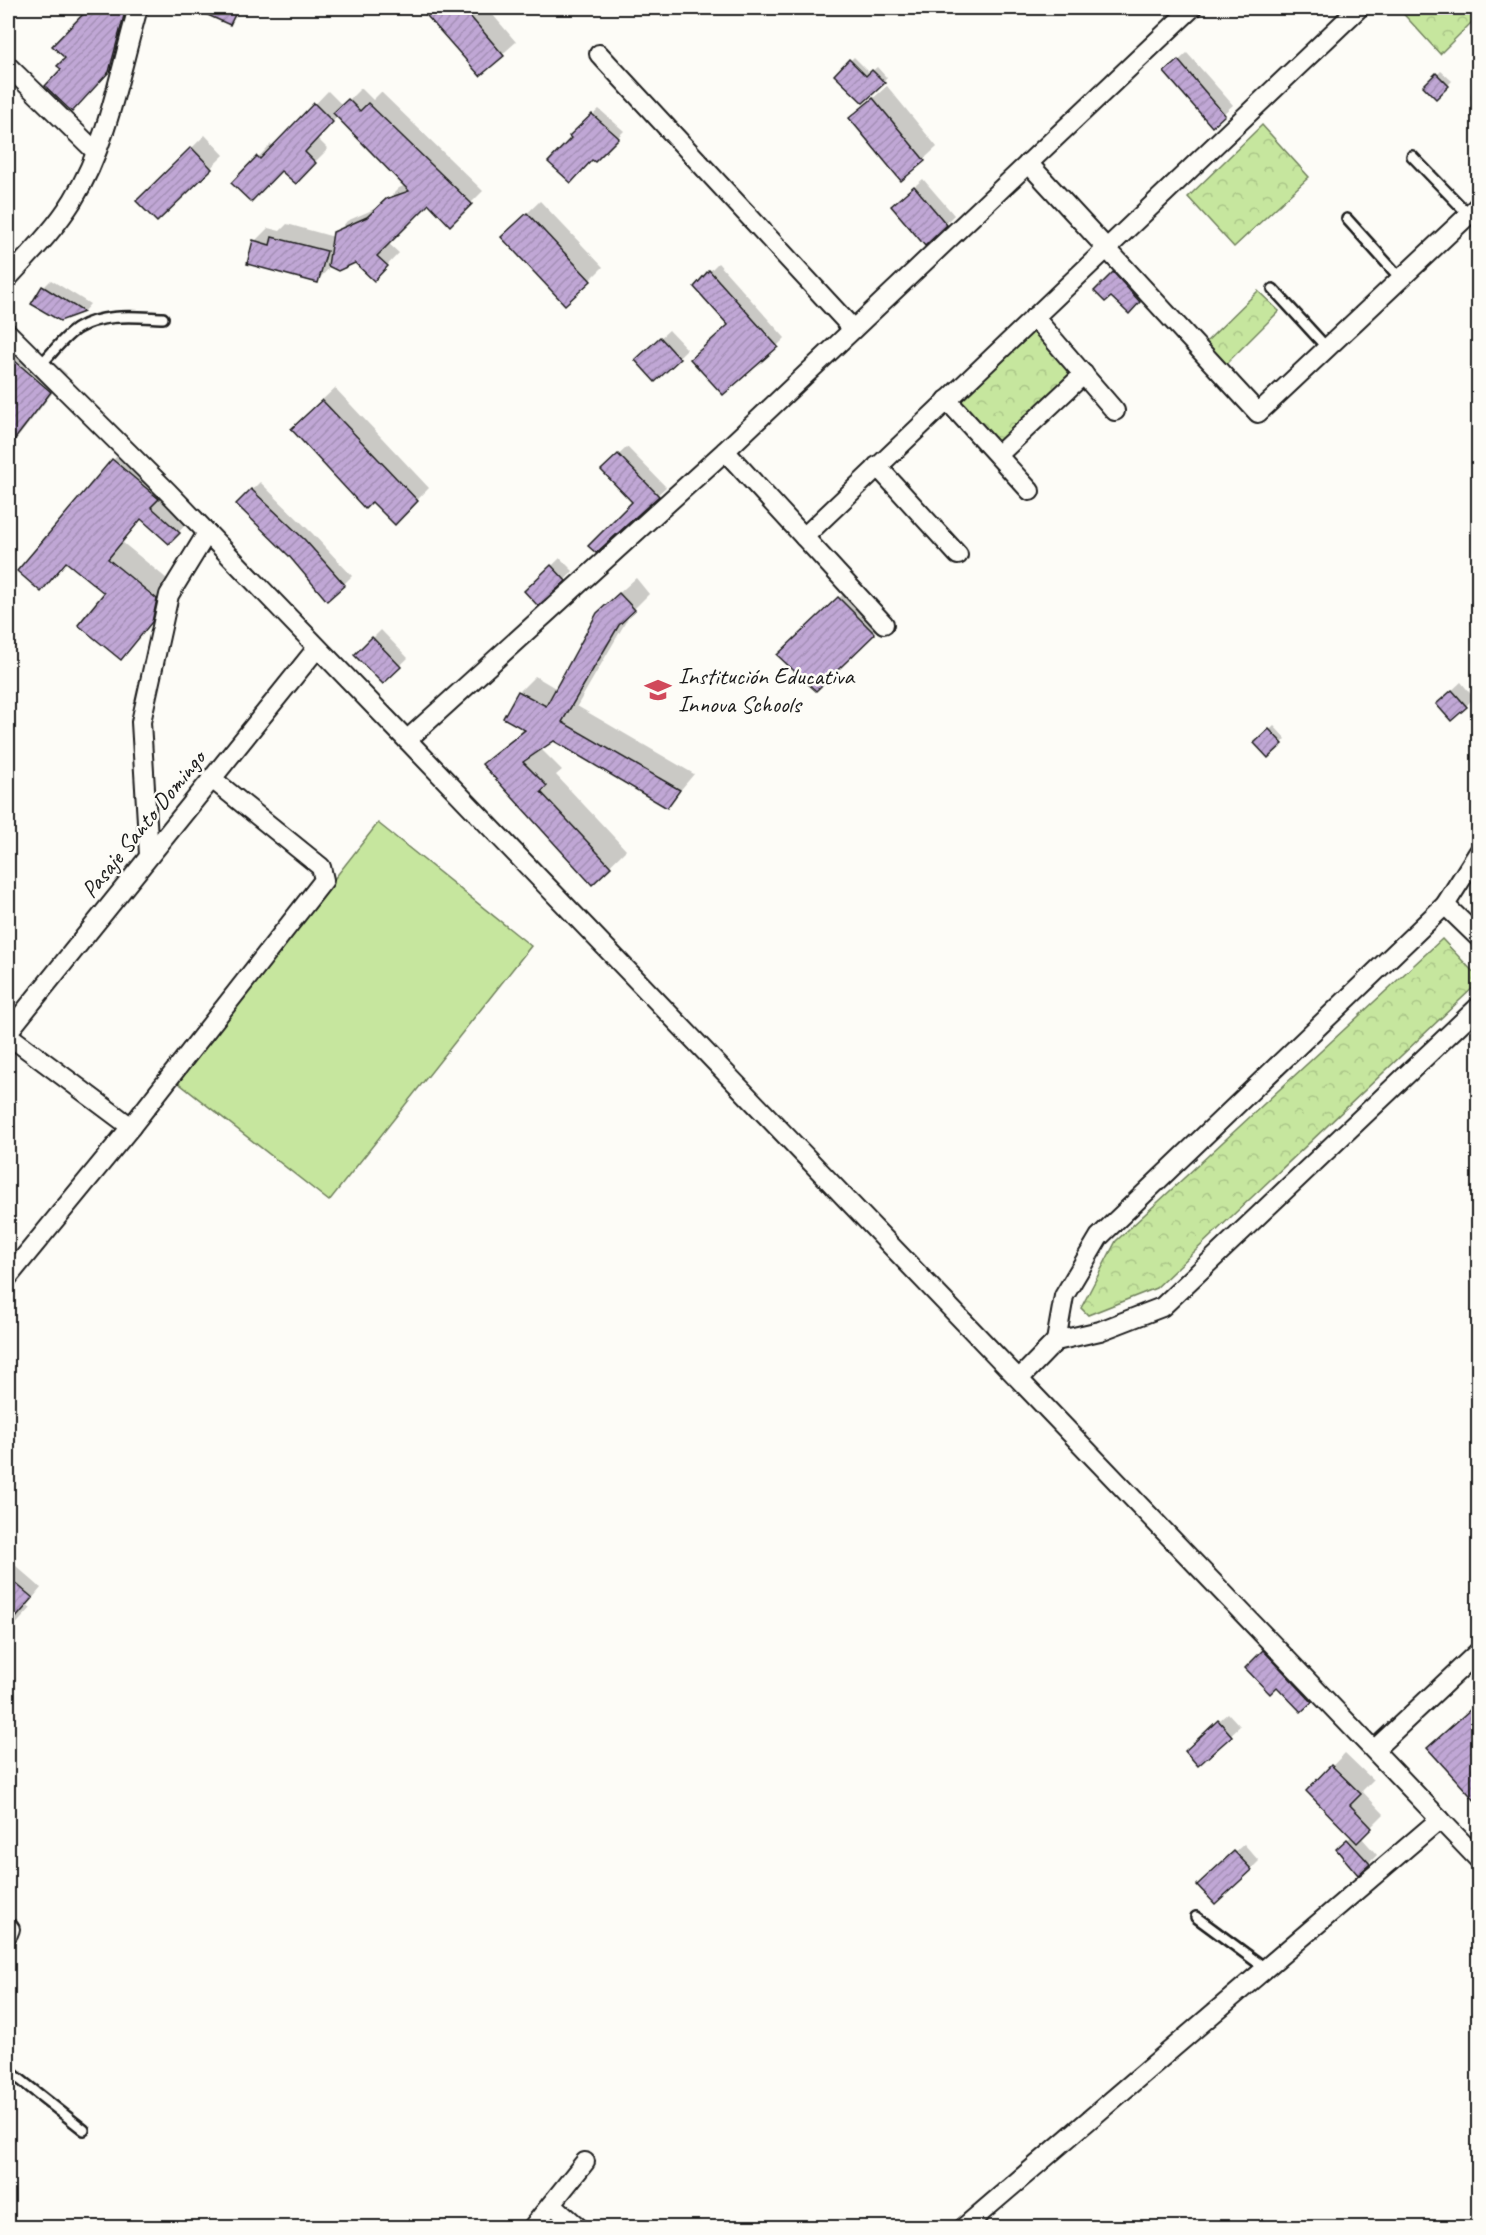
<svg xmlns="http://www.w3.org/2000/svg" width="1486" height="2235" font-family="Caveat,sans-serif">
<defs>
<pattern id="park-crowns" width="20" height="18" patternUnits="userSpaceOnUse" patternTransform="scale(1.5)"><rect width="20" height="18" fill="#c6e69e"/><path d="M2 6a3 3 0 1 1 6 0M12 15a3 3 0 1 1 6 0" fill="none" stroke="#aac588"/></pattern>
<pattern id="building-hatch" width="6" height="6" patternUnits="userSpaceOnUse" patternTransform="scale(1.5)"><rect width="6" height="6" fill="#c0a7d5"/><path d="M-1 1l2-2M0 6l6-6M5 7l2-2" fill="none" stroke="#a48fb6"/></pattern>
</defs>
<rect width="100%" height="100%" fill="#fdfcf7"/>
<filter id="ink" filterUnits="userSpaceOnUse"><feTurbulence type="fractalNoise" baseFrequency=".0167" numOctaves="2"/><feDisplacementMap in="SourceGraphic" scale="12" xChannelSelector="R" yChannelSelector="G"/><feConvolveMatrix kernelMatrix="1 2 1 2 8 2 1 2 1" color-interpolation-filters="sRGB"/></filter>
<g filter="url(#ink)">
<g fill="url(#park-crowns)" stroke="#71815d" stroke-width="1.5">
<path d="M 1398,8 L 1478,8 L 1478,16 L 1440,54 Z"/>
<path d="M 1262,125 L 1309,177 L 1234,247 L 1188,197 Z"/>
<path d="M 1258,291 L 1279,311 L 1224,366 L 1204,344 Z"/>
<path d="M 1035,328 L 1075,372 L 997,447 L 957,402 Z"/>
<path d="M 1442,939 L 1478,977 L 1478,983 L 1156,1288 L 1088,1315 L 1081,1308 L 1116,1241 Z"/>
</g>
<path fill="#c6e69e" stroke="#71815d" stroke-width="1.5" d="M 378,823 L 531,946 L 329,1201 L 176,1081 Z"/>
<g fill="#0003">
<path d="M 89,8 L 131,8 L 117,63 L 72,110 L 67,58 L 54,46 Z"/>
<path d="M 207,8 L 242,8 L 230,24 L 205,12 Z"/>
<path d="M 435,8 L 487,8 L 516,42 L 480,74 L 428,14 Z"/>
<path d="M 1187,53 L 1233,105 L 1212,124 L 1175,64 Z"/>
<path d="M 854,57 L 870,73 L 877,67 L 887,78 L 863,101 L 836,75 Z"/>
<path d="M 1441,71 L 1452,81 L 1436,97 L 1426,86 Z"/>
<path d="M 887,86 L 937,147 L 902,179 L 851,118 Z"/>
<path d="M 361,88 L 373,100 L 381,92 L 483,191 L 450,224 L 429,202 L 388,243 L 399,253 L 374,279 L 355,261 L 331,266 L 317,281 L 255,241 L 268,228 L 280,231 L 287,224 L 334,237 L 347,221 L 381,206 L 399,188 L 406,185 L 338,116 L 317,138 L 328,149 L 295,182 L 281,169 L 233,183 L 271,144 L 274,147 L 328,91 L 343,106 Z"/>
<path d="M 599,109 L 624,131 L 595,160 L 571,136 Z"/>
<path d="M 205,135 L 224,155 L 157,220 L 138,201 Z"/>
<path d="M 923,179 L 954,215 L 925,244 L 901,198 Z"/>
<path d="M 540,201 L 603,267 L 590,280 L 516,224 Z"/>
<path d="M 718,263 L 785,338 L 777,346 L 730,325 L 710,271 Z"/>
<path d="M 1122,264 L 1148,292 L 1129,312 L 1111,295 L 1096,291 Z"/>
<path d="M 51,280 L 90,304 L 84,311 L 60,320 L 44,287 Z"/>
<path d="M 8,323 L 67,374 L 8,450 Z"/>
<path d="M 669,330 L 687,349 L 655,380 L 645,352 Z"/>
<path d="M 335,388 L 429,488 L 395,523 L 305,416 Z"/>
<path d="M 129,445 L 173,482 L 165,491 L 194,516 L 169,542 L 142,518 L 122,542 L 172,583 L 167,605 L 121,658 L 106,593 L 67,561 L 41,589 L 113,460 Z"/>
<path d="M 627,447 L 666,487 L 657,495 L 634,502 L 603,470 Z"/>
<path d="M 260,482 L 312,533 L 352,576 L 344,584 L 238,504 Z"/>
<path d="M 560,558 L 573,571 L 565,580 L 526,591 Z"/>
<path d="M 636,578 L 649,594 L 632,611 L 577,706 L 694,774 L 667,806 L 554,740 L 540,748 L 562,770 L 556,775 L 626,850 L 592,883 L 484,764 L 525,728 L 519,692 L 535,676 L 557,689 L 615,597 Z"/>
<path d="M 852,586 L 886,620 L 816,689 L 792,642 Z"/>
<path d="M 381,630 L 408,658 L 383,682 L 356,655 Z"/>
<path d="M 1461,682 L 1474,698 L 1466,706 L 1446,696 Z"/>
<path d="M 1274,726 L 1286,739 L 1268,756 L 1256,743 Z"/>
<path d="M 8,1559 L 41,1588 L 27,1605 L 31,1608 L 8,1633 Z"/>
<path d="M 1272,1643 L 1319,1692 L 1301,1710 L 1277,1685 L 1247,1668 Z"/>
<path d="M 1228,1713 L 1240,1726 L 1198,1764 L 1195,1742 Z"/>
<path d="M 1345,1753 L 1373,1780 L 1362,1791 L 1384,1814 L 1361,1837 L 1377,1855 L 1369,1863 L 1346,1841 L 1352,1836 L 1308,1791 Z"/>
<path d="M 1244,1844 L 1259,1861 L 1251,1869 L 1208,1876 Z"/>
</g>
<g fill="url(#building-hatch)" stroke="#1c1c1c" stroke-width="1.5">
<path d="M 89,8 L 126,8 L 109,72 L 72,112 L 45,86 L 61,69 L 57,66 L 65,58 L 52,46 Z"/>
<path d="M 192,8 L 238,8 L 230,25 Z"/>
<path d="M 420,8 L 463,8 L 504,56 L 480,76 Z"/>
<path d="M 849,59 L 866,76 L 872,70 L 885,83 L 863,103 L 834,75 Z"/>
<path d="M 1178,60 L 1225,115 L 1212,127 L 1164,72 Z"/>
<path d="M 1436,73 L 1449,86 L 1436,99 L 1423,86 Z"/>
<path d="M 873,98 L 925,161 L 901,181 L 849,118 Z"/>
<path d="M 348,99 L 360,111 L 368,103 L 472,204 L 450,226 L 429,204 L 377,256 L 388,266 L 374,281 L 355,263 L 338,271 L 328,266 L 333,232 L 367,217 L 386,199 L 409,191 L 333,113 Z"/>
<path d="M 314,103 L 333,122 L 305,152 L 316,163 L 296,184 L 281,171 L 251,202 L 231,183 L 257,156 L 260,159 Z"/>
<path d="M 592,114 L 619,138 L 595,162 L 592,160 L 571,183 L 548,162 L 571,138 L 569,136 Z"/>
<path d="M 191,147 L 212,169 L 157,222 L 136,201 Z"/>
<path d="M 914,186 L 947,225 L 925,246 L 891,206 Z"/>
<path d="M 527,213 L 591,281 L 565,305 L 501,237 Z"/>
<path d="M 272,237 L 327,251 L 318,283 L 247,264 L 253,240 L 270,245 Z"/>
<path d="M 709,270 L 778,347 L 723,395 L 690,359 L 728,325 L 694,287 Z"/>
<path d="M 1113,272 L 1140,302 L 1129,314 L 1111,297 L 1105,302 L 1094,291 Z"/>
<path d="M 42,286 L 84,312 L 60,321 L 31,304 Z"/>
<path d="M 660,337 L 680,359 L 655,382 L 635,360 Z"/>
<path d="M 8,355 L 51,392 L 8,448 Z"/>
<path d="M 322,400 L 418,501 L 395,525 L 372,502 L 365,509 L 291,429 Z"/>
<path d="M 618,454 L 659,496 L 596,553 L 588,546 L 632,502 L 601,470 Z"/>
<path d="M 112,459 L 159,499 L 151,507 L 180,533 L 169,544 L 141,519 L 108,559 L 157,599 L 152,622 L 121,660 L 78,625 L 104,593 L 66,562 L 41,592 L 17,571 Z"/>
<path d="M 251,489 L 305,540 L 345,585 L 327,601 L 289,556 L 236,504 Z"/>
<path d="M 551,565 L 566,581 L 538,606 L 524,591 Z"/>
<path d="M 619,593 L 635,610 L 619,625 L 562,722 L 680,790 L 667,808 L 554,741 L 523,762 L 547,786 L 541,792 L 611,867 L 592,885 L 482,764 L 525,730 L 503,718 L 518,691 L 546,706 L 597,613 Z"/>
<path d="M 838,597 L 875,634 L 816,691 L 777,655 Z"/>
<path d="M 372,637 L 401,667 L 383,684 L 354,655 Z"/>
<path d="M 1452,690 L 1467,707 L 1451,721 L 1436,704 Z"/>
<path d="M 1269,729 L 1283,744 L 1268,758 L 1254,743 Z"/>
<path d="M 8,1577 L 33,1598 L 8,1627 Z"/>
<path d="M 1263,1650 L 1312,1702 L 1301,1712 L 1277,1687 L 1270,1694 L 1245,1668 Z"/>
<path d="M 1479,1702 L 1479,1805 L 1427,1748 Z"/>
<path d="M 1218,1720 L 1232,1736 L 1198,1766 L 1185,1751 Z"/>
<path d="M 1331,1765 L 1361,1794 L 1350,1805 L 1372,1828 L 1357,1843 L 1306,1791 Z"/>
<path d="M 1347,1839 L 1370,1864 L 1358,1875 L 1336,1849 Z"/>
<path d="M 1234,1851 L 1252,1870 L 1215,1904 L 1197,1885 Z"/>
</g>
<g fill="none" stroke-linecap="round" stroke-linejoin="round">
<g stroke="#1c1c1c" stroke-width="14">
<g id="service">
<path d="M 1478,96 L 1478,97"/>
<path d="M 1412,156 L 1469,215"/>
<path d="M 1347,219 L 1401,279"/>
<path d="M 1273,289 L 1327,348"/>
<path d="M 40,365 C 52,354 64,336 78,328 C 103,313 135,317 163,318"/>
<path d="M 1196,1917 L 1265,1968"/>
<path d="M 8,2070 L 84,2130"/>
</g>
</g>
<g stroke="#1c1c1c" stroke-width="22">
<g id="minor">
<path d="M 599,54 L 853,329"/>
<path d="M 8,66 L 96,152"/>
<path d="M 1028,163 L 1258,413 L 1478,206"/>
<path d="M 8,278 C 31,253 55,229 73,200 C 108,143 120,71 138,8"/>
<path d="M 1034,317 L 1115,411"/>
<path d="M 8,333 L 167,491 L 407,740 L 1478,1859"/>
<path d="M 947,400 L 1030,491"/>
<path d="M 725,451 L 884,624"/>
<path d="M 998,455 L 1084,374"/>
<path d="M 877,466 L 958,555"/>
<path d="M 804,537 L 1359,8"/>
<path d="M 407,740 L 725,451 L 1192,8"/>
<path d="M 149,855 L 141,722 L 169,595 L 207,533"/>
<path d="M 1445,905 L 1478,937"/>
<path d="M 8,1032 L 317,648"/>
<path d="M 8,1035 L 131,1127"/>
<path d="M 8,1277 L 131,1127 L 324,880 L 321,867 L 211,778"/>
<path d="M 1056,1341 L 1064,1296 L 1099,1237 L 1445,905 L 1478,853"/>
<path d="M 1020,1378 L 1056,1341 L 1100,1331 L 1162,1307 L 1478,1007"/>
<path d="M 1375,1749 L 1478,1652"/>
<path d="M 8,1934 L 10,1929"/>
<path d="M 552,2204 L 579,2228"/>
<path d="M 532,2228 L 585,2162"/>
<path d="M 963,2228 L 1440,1819"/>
</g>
</g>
<use href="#service" stroke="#fdfcf7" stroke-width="9"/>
<use href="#minor" stroke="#fdfcf7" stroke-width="18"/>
</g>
</g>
<defs>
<g id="school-bare" transform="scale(2.07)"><path d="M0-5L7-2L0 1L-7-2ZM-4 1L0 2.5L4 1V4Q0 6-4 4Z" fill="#d1495b" stroke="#fdfcf7" stroke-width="2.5" paint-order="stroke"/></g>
</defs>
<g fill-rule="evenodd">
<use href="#school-bare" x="658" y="690"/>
</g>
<g text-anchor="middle" stroke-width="5" stroke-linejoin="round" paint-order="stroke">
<g font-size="24" fill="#1c1c1c" stroke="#fdfcf7" text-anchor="start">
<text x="678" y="684">Institución Educativa<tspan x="678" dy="28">Innova Schools</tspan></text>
</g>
<g font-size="24" fill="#1c1c1c" stroke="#fdfcf7">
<text transform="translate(143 824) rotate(-51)" y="8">Pasaje Santo Domingo</text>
</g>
</g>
<rect width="1486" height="2235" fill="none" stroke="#fdfcf7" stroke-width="30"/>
<rect x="15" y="15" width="1456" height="2205" fill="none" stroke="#1c1c1c" stroke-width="2" filter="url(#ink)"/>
</svg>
